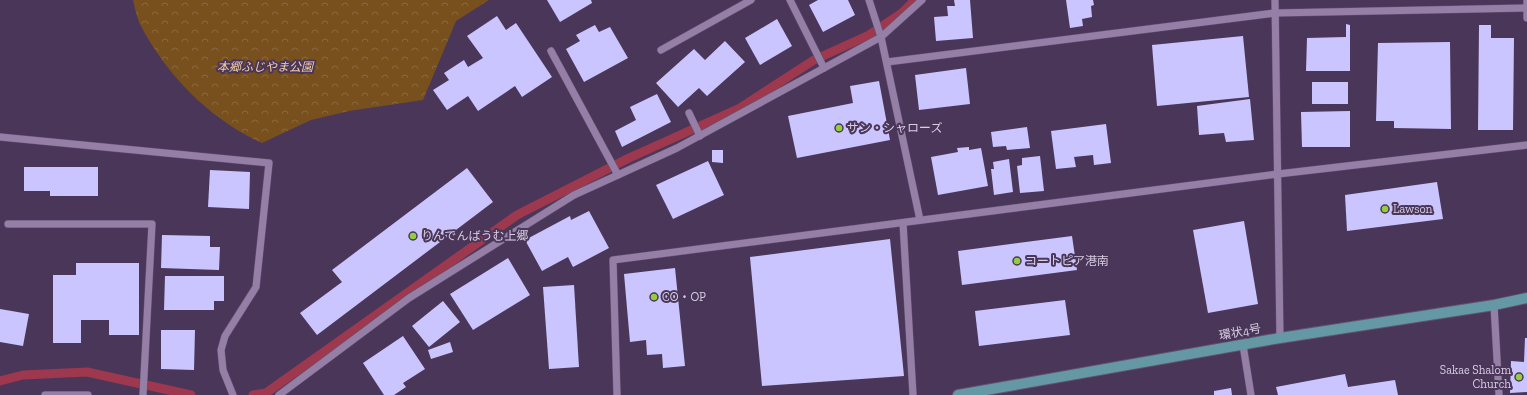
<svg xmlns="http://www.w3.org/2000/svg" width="1527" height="395" font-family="'Zilla Slab','Noto Sans JP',serif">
<defs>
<pattern id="forest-crowns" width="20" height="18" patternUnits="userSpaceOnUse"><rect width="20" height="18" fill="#77501e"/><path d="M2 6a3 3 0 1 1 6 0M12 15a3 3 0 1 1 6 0" fill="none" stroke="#8a683f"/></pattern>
</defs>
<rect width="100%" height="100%" fill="#4a3659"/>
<path fill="url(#forest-crowns)" d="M 133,0 L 489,0 L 456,21 L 423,100 L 349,111 L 311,120 L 262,143 C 211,120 167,76 141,26 C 137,19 135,8 133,0 Z"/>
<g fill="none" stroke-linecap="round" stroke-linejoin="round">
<g stroke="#9d384f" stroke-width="9">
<path d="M 0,381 L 23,375 L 87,372 L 191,395"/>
<path d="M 253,395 L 266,393 L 517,215 L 629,158 L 740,108 L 814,60 L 869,35 L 902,13 L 915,0"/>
</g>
</g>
<g fill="#cbc5ff">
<path d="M 547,0 L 591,0 L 592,3 L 560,22 Z"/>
<path d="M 818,0 L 848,0 L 855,15 L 823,32 L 809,5 Z"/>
<path d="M 954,0 L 970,0 L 973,38 L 936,41 L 934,17 L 948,16 L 947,6 L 955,6 Z"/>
<path d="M 1066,0 L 1093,0 L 1094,5 L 1091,6 L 1092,17 L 1082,19 L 1083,26 L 1070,28 Z"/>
<path d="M 497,16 L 506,30 L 516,23 L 552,77 L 522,97 L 515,86 L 478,111 L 468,96 L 447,110 L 433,90 L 449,80 L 444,73 L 464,60 L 468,67 L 483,58 L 467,36 Z"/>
<path d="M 777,19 L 792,46 L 760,65 L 745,38 Z"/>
<path d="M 1346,24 L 1350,25 L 1350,71 L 1306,71 L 1307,38 L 1346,37 Z"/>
<path d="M 595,25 L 599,32 L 610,27 L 628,58 L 584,82 L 566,49 L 580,41 L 576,35 Z"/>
<path d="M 1479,25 L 1491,25 L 1491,38 L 1514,38 L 1513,130 L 1478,130 Z"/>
<path d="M 1243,36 L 1249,97 L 1157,106 L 1152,45 Z"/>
<path d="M 725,41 L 745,62 L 707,96 L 699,88 L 678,107 L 656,83 L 694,49 L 705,60 Z"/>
<path d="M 1450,42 L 1451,129 L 1394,128 L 1394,121 L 1376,121 L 1378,43 Z"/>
<path d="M 966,68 L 970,104 L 919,110 L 915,75 Z"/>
<path d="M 879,81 L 890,140 L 797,158 L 788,116 L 853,103 L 850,86 Z"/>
<rect x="1312" y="82" width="36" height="22"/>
<path d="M 657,94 L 671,122 L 622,147 L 615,131 L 636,120 L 630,107 Z"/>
<path d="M 1250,99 L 1254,140 L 1226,142 L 1224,133 L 1199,135 L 1197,106 Z"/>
<path d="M 1350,111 L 1350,147 L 1302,147 L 1301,112 Z"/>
<path d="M 1106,124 L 1111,163 L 1094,165 L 1093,155 L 1074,157 L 1076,167 L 1056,169 L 1051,131 Z"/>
<path d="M 1027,127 L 1030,148 L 1007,150 L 1006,146 L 993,147 L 991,132 Z"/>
<path d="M 969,147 L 969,150 L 981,148 L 988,186 L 938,195 L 931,157 L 958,152 L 957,148 Z"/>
<path d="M 712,150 L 723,150 L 723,163 L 712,162 Z"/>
<path d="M 1040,156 L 1044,191 L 1020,193 L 1017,166 L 1022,165 L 1022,158 Z"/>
<path d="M 1009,159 L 1013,192 L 994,195 L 991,169 L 994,169 L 993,162 Z"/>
<path d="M 708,161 L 724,195 L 673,219 L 656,185 Z"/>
<path d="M 24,167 L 98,167 L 98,196 L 50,196 L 50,191 L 24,191 Z"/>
<path d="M 467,168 L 493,202 L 317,335 L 300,313 L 342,282 L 332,270 Z"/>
<path d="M 210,170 L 250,172 L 249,209 L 208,207 Z"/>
<path d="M 1437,182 L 1443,219 L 1347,231 L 1345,195 Z"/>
<path d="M 589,211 L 609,248 L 573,267 L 568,257 L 542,271 L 525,240 L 570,216 L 571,220 Z"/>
<path d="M 1244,221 L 1258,304 L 1208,313 L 1193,230 Z"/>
<path d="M 162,235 L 210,236 L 210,247 L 220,247 L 219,270 L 161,268 Z"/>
<path d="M 1072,236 L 1077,270 L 962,285 L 958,251 Z"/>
<path d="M 890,239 L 904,376 L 762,386 L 750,257 Z"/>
<path d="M 508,258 L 530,295 L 473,330 L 450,294 Z"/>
<path d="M 76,263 L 139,263 L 139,335 L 109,335 L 109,320 L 81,320 L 81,343 L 53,343 L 53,275 L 76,275 Z"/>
<path d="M 675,268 L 685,366 L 663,368 L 662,354 L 647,355 L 646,340 L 630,342 L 624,274 Z"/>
<path d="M 165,276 L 224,276 L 224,301 L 214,301 L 214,310 L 164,310 Z"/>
<path d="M 574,285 L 579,367 L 549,369 L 543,287 Z"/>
<path d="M 1065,300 L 1070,335 L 979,346 L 975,311 Z"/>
<path d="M 443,301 L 460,322 L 429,347 L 412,326 Z"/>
<path d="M 0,309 L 29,314 L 23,346 L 0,342 Z"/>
<path d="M 161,330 L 195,330 L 194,370 L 161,369 Z"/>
<path d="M 403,336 L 425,369 L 403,383 L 406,387 L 394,395 L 384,395 L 363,363 Z"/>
<path d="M 1525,338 L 1527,338 L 1527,392 L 1510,393 L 1511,361 L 1524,362 Z"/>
<path d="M 450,342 L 453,352 L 431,359 L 428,350 Z"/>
<path d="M 1345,374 L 1348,387 L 1395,380 L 1398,395 L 1278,395 L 1276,387 Z"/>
<path d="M 1231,388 L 1232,395 L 1214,395 L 1214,391 Z"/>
</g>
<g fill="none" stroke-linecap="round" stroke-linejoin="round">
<g stroke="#625270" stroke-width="8">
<g id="minor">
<path d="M 790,0 L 824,68"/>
<path d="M 869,0 L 881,37 L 920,220"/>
<path d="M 1275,0 L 1280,338"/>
<path d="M 1527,0 L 1527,18"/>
<path d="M 661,50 L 751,0"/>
<path d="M 551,51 L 618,175"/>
<path d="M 887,62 L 1275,13 L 1527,8"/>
<path d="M 689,113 L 700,136"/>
<path d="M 0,137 L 269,163 L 256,287 L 225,336 L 221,350 L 223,370 L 233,395"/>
<path d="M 903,223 L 913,395"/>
<path d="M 8,224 L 152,224 L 143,395"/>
<path d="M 1494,305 L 1499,395"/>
<path d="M 1243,345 L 1251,395"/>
<path d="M 45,395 L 88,395"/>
<path d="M 279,395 L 409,298 L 574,195 L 677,148 L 881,37 L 922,0"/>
<path d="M 617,395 L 613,260 L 1278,174 L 1527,145"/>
</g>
</g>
<g stroke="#625270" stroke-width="12">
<path id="major" d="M 958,395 L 1280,338 L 1494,305 L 1527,298"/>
</g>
<use href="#minor" stroke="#957fa7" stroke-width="7"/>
<use href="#major" stroke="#6598a5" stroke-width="10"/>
</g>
<g fill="#92cd3e" stroke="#4a3659" stroke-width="1.5">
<circle cx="839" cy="128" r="4"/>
<circle cx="1385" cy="209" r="4"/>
<circle cx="413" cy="236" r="4"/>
<circle cx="1017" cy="261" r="4"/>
<circle cx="654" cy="297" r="4"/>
<circle cx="1519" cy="377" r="4"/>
</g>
<g text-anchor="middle" stroke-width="4" stroke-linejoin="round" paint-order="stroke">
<g font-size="12" font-style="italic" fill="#f2cea7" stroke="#4a3659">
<text x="265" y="71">本郷ふじやま公園</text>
</g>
<g font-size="12" fill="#d8cde3" stroke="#4a3659" text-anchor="start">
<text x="847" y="132">サン・シャローズ</text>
<text x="1393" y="213">Lawson</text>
<text x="421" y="240">りんでんばうむ上郷</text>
<text x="1025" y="265">コートピア港南</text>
<text x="662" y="301">CO・OP</text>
<text x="1511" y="374" text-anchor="end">Sakae Shalom<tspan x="1511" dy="14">Church</tspan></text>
</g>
<g font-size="12" fill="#d8cde3" stroke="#4a3659">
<text transform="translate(1240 332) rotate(-10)" y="4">環状4号</text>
</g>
</g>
</svg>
